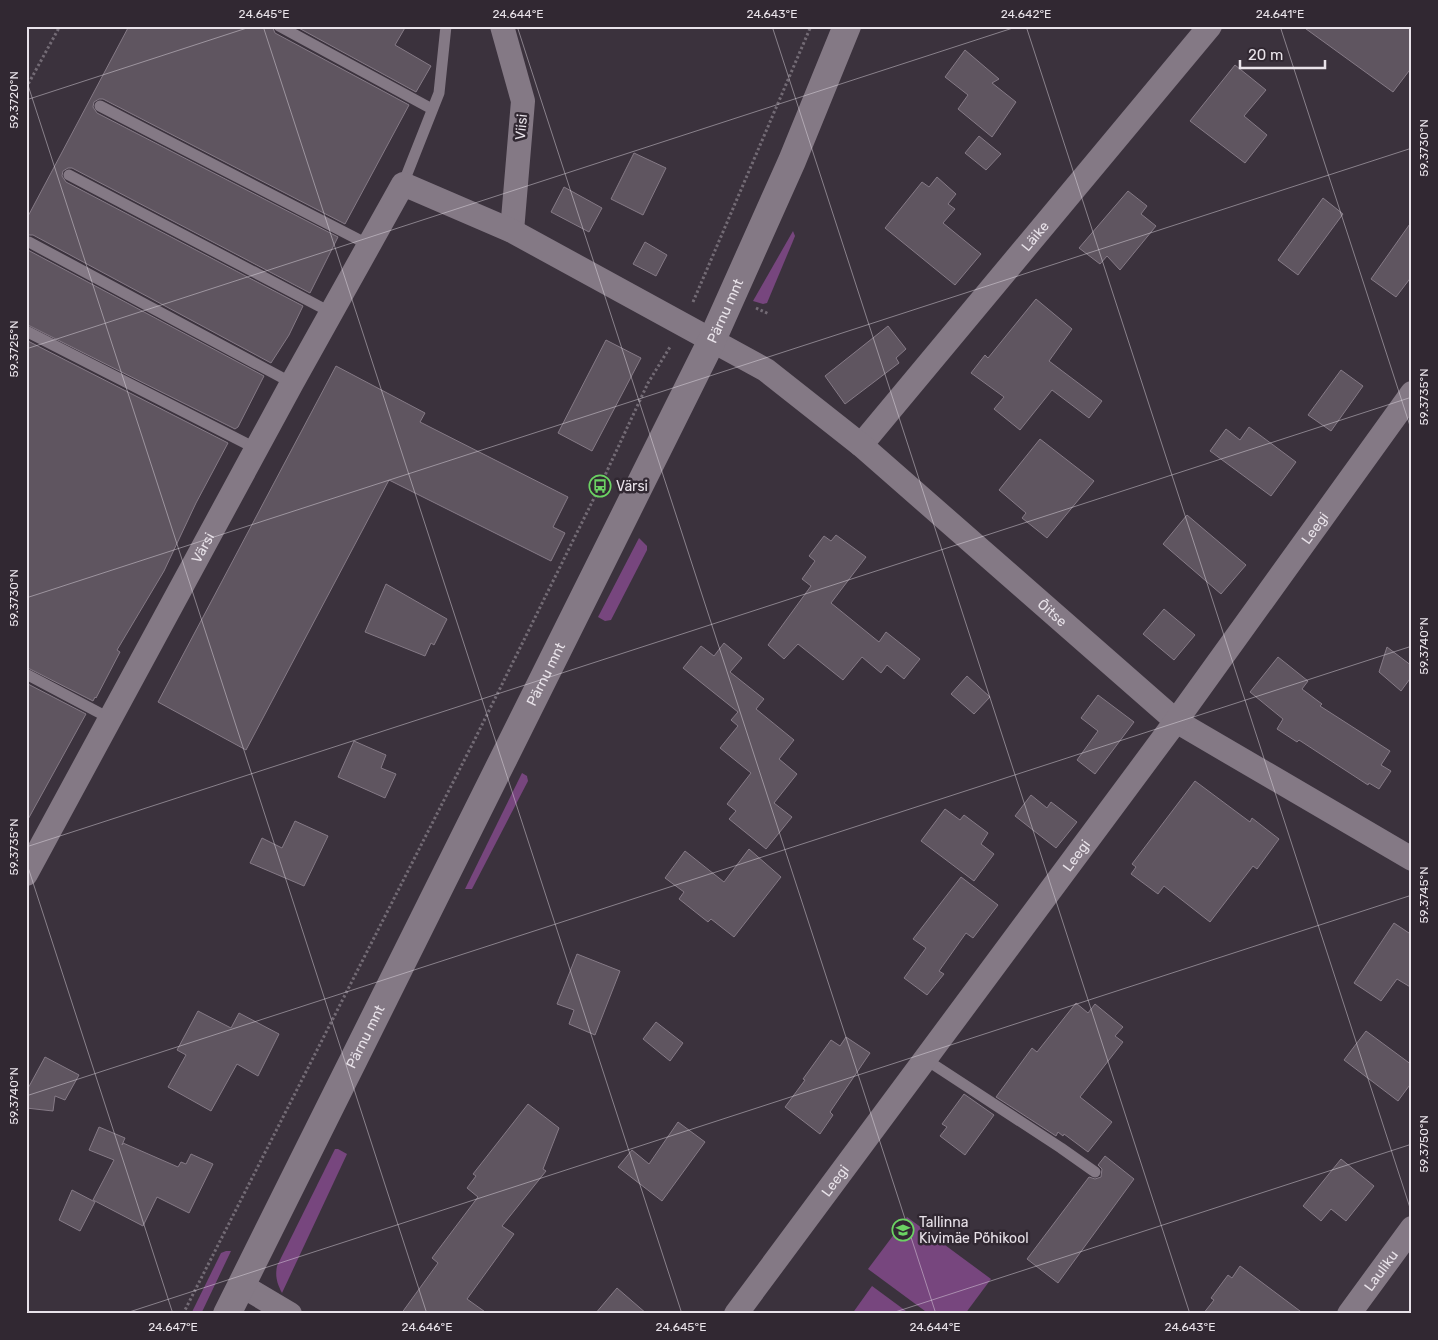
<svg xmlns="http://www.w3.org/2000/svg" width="1438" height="1340" font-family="Rubik,sans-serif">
<rect width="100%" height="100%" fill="#3b323d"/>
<g fill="#77467e">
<path d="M 793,231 L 795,236 L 793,241 L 767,303 L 763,304 L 753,301 Z"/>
<path d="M 639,538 L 647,546 L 647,550 L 611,620 L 605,621 L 598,617 Z"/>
<path d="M 522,773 L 527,776 L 528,781 L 472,889 L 465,889 Z"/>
<path d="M 335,1149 L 338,1149 L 347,1154 L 282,1293 C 277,1283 275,1277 277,1266 Z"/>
<path d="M 907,1217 L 991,1279 L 965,1314 L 929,1314 L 868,1269 Z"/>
<path d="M 226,1251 L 231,1251 L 201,1314 L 191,1314 L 221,1253 Z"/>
<path d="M 872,1286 L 910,1314 L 852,1314 Z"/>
</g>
<g fill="#5f5560" stroke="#857a86">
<path d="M 129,26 L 272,26 L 275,33 L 409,105 L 345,224 L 103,99 L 99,99 L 94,102 L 93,107 L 97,113 L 338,237 L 310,293 L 72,168 L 68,168 L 63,171 L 62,176 L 66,182 L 303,306 L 289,335 L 271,363 L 33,235 L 26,235 L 26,220 Z"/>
<path d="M 295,26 L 406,26 L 395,45 L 431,66 L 416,92 Z"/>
<path d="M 1302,26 L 1412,26 L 1412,67 L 1393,92 Z"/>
<path d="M 965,50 L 999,79 L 992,83 L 1016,102 L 992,137 L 958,109 L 968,95 L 945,77 Z"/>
<path d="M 1235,65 L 1266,90 L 1244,116 L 1267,135 L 1245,163 L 1190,121 Z"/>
<path d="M 979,136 L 1001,154 L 986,170 L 965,153 Z"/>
<path d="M 634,153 L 666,168 L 643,215 L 611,199 Z"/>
<path d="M 937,177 L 956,194 L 948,204 L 955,209 L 943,223 L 981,254 L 955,285 L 885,228 L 922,182 L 929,187 Z"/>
<path d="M 564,187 L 602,208 L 589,232 L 551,212 Z"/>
<path d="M 1128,191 L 1147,206 L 1141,214 L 1156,226 L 1120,270 L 1107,256 L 1100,264 L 1079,248 Z"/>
<path d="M 1323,198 L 1343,214 L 1298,275 L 1278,260 Z"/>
<path d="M 1412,221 L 1412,276 L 1396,297 L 1371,279 Z"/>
<path d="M 645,242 L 667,255 L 656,276 L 633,264 Z"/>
<path d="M 26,249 L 264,376 L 238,427 L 235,429 L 26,324 Z"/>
<path d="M 1036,299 L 1072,329 L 1049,361 L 1102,401 L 1089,418 L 1052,390 L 1020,430 L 994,409 L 1004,397 L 971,373 L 985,355 L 988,358 Z"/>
<path d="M 888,326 L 906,349 L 896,358 L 899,363 L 845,404 L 825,376 Z"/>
<path d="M 26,340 L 228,443 L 196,503 L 164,571 L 117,650 L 120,652 L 96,698 L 95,697 L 93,701 L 26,667 Z"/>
<path d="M 606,340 L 641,358 L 592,451 L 558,433 Z"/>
<path d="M 336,366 L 425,413 L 420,422 L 568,497 L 553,527 L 565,533 L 551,561 L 389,480 L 246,750 L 158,702 Z"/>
<path d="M 1341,370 L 1363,386 L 1331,431 L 1308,415 Z"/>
<path d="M 1249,427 L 1296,462 L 1271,496 L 1210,451 L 1226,429 L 1240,440 Z"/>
<path d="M 1040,439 L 1094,481 L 1047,538 L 1022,518 L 1026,513 L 999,490 Z"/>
<path d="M 1187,515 L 1246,565 L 1221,594 L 1163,544 Z"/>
<path d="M 836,535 L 866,557 L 831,603 L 879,642 L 886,632 L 920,659 L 904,679 L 887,665 L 881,673 L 862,657 L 843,680 L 798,644 L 784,659 L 768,645 L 811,586 L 802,579 L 815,561 L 809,556 L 824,536 L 831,541 Z"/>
<path d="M 386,584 L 447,619 L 434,645 L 431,643 L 425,656 L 365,632 Z"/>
<path d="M 1164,609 L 1195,635 L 1174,660 L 1143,634 Z"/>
<path d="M 724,643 L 742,658 L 730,672 L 764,699 L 756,709 L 794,740 L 779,759 L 797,774 L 774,803 L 792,817 L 766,849 L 729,819 L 736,811 L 727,804 L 751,773 L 720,748 L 738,726 L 731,720 L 738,712 L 683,668 L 701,646 L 714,656 Z"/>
<path d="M 1387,647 L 1412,666 L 1412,676 L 1401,691 L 1379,672 Z"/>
<path d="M 1278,657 L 1308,681 L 1302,689 L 1322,704 L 1320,706 L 1390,751 L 1381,765 L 1391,771 L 1379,789 L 1369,783 L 1368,785 L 1299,740 L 1297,742 L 1277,729 L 1283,719 L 1250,692 Z"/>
<path d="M 967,676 L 990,697 L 974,714 L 951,694 Z"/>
<path d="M 26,683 L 86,714 L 26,823 Z"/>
<path d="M 1098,695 L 1134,722 L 1095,774 L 1077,760 L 1098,731 L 1081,718 Z"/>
<path d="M 354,741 L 386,755 L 381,768 L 396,774 L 385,798 L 338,777 Z"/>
<path d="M 1195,781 L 1250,822 L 1252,818 L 1279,839 L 1257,869 L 1253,866 L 1210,922 L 1164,886 L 1158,894 L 1131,874 L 1136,867 L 1132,864 Z"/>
<path d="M 1031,795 L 1047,808 L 1051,802 L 1077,822 L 1056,848 L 1015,816 Z"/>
<path d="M 945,809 L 960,820 L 964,815 L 988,833 L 981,844 L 994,854 L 974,881 L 921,841 Z"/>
<path d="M 295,821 L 328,836 L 304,886 L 250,863 L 262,838 L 282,848 Z"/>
<path d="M 749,849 L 781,877 L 734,937 L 711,919 L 708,922 L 679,899 L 684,892 L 665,878 L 685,851 L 724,882 Z"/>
<path d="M 961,877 L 998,905 L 973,938 L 966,933 L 939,971 L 944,974 L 927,995 L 904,978 L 926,948 L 913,939 Z"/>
<path d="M 1394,923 L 1412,935 L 1412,988 L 1397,979 L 1381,1001 L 1354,983 Z"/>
<path d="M 577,954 L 620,971 L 595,1035 L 569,1024 L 574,1010 L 557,1004 Z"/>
<path d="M 1076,1003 L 1088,1013 L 1095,1004 L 1123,1027 L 1115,1036 L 1123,1042 L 1080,1097 L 1112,1122 L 1088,1152 L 1064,1134 L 1063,1136 L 1058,1132 L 1056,1136 L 996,1097 L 1032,1048 L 1037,1052 Z"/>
<path d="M 198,1011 L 231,1028 L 239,1013 L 279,1034 L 258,1076 L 237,1064 L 211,1111 L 168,1087 L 186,1055 L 177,1050 Z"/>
<path d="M 656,1022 L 683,1043 L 670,1061 L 643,1039 Z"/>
<path d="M 1366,1031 L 1412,1065 L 1412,1082 L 1398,1101 L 1344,1060 Z"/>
<path d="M 846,1037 L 870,1053 L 830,1112 L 833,1115 L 820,1134 L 785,1107 L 805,1080 L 803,1079 L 831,1040 L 840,1046 Z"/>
<path d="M 45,1057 L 79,1075 L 65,1100 L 55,1096 L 53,1111 L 26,1108 L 26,1092 Z"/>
<path d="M 964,1094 L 994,1115 L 965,1155 L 940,1136 L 947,1127 L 942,1124 Z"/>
<path d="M 528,1104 L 559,1128 L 543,1169 L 546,1171 L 502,1226 L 514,1234 L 467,1299 L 488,1314 L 401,1314 L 438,1263 L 432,1258 L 478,1197 L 467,1188 L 476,1176 L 473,1174 Z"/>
<path d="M 678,1122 L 705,1142 L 662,1201 L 618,1167 L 632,1150 L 649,1164 Z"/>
<path d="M 99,1127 L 125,1138 L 122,1145 L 123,1143 L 178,1167 L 181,1162 L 186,1164 L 191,1154 L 213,1164 L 189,1213 L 157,1197 L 143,1226 L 93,1200 L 114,1160 L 89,1150 Z"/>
<path d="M 1105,1156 L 1134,1179 L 1058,1283 L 1027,1259 L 1089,1177 L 1095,1179 L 1101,1177 L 1102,1169 L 1098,1165 Z"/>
<path d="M 1341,1159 L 1374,1186 L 1346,1221 L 1331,1209 L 1321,1221 L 1303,1206 Z"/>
<path d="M 72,1190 L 95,1202 L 80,1231 L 59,1220 Z"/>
<path d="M 1240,1266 L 1304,1314 L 1203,1314 L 1214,1300 L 1211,1298 L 1228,1275 L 1232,1278 Z"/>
<path d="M 617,1288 L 647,1314 L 595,1314 Z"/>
</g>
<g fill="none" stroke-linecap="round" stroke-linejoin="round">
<g stroke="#736b75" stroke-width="3" stroke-dasharray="2.5 2.5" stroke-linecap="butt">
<path d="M 26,88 L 60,26"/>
<path d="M 693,302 L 811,26"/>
<path d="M 756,308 L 769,314"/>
<path d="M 183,1314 L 475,739 L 600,486 L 648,383 L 670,347"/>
</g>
<g stroke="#847985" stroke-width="11">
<path d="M 279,26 L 432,109"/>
<path d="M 100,106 L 369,245"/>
<path d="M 69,175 L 332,313"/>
<path d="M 403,184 L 439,93 L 446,26"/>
<path d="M 29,242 L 292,383"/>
<path d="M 26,331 L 257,449"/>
<path d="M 26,674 L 111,719"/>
<path d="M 925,1059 L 1061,1148 L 1095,1172"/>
</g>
<g stroke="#847985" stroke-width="24">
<path d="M 502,26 L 523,101 L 512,231"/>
<path id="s1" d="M 861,445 L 1210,26"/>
<path id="s2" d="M 26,874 L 292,383 L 403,184 L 512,231 L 766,370 L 861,445 L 1176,721 L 1412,859"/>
<path d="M 241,1285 L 290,1314"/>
<path id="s3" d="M 736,1314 L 1176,721 L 1412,393"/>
<path id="s4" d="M 1349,1314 L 1412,1228"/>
</g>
<path stroke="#847985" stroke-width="28" id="s5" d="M 227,1314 L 712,340 L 792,161 L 847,26"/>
</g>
<path fill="none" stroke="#e9e3ea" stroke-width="1" stroke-opacity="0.45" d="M 263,26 L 682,1314M 517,26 L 936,1314M 772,26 L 1190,1314M 1026,26 L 1412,1214M 1280,26 L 1412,432M 26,79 L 427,1314M 26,100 L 253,26M 26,349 L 1019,26M 26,598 L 1412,148M 26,847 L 1412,397M 26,861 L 173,1314M 26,1096 L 1412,646M 123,1314 L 1412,895M 889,1314 L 1412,1144"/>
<defs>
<g id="bus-ring" transform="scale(1.125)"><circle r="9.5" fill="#312832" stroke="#6bd363" stroke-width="1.5"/><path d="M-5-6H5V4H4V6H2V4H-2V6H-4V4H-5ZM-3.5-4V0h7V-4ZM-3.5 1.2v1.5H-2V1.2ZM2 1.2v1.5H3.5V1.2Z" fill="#6bd363"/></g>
<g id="school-ring" transform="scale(1.125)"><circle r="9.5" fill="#312832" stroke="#6bd363" stroke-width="1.5"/><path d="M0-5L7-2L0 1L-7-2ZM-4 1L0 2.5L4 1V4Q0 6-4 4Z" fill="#6bd363"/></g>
</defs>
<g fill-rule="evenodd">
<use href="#bus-ring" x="600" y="486"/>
<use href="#school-ring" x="903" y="1230"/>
</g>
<g text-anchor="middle" stroke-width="5" stroke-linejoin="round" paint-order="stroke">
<g font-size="14" fill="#e9e3ea" stroke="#312832">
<text transform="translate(521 127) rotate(-85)" y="5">Viisi</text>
<text dy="5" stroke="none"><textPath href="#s1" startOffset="272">Läike</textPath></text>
<text dy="5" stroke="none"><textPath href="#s5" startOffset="1120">Pärnu mnt</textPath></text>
<text dy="5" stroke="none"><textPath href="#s3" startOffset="976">Leegi</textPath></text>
<text dy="5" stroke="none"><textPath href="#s2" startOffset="371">Värsi</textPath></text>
<text dy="5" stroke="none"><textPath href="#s2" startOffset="1570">Õitse</textPath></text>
<text dy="5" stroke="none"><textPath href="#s5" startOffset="715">Pärnu mnt</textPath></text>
<text dy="5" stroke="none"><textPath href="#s3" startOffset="571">Leegi</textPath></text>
<text dy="5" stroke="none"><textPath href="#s5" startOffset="310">Pärnu mnt</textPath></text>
<text dy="5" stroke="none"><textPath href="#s3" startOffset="166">Leegi</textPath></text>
<text dy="5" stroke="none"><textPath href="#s4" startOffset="54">Lauliku</textPath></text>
</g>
<g font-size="14" fill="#e9e3ea" stroke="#312832" text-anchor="start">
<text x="616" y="491">Värsi</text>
<text x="919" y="1227">Tallinna<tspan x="919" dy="16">Kivimäe Põhikool</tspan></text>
</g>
</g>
<rect width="1438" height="1340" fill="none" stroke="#312832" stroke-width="55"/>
<path d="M1240 60v8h85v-8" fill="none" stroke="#e9e3ea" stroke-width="2.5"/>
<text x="1248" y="60" font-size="15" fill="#e9e3ea" stroke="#312832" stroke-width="4" paint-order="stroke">20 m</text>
<rect x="28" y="28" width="1382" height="1284" fill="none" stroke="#e9e3ea" stroke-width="2"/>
<g font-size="12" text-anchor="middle" fill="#e9e3ea">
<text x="264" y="18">24.645°E</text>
<text x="518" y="18">24.644°E</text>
<text x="772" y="18">24.643°E</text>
<text x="1026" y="18">24.642°E</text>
<text x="1280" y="18">24.641°E</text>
<text transform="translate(14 100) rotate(-90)" y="4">59.3720°N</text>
<text transform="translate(1424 148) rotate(-90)" y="4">59.3730°N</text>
<text transform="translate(14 349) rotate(-90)" y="4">59.3725°N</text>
<text transform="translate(1424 397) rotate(-90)" y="4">59.3735°N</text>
<text transform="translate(14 598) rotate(-90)" y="4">59.3730°N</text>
<text transform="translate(1424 646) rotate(-90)" y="4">59.3740°N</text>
<text transform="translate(14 847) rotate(-90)" y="4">59.3735°N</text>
<text transform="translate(1424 895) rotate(-90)" y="4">59.3745°N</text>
<text transform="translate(14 1096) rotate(-90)" y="4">59.3740°N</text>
<text transform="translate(1424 1144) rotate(-90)" y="4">59.3750°N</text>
<text x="173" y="1331">24.647°E</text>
<text x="427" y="1331">24.646°E</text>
<text x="681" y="1331">24.645°E</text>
<text x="935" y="1331">24.644°E</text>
<text x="1190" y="1331">24.643°E</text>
</g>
</svg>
